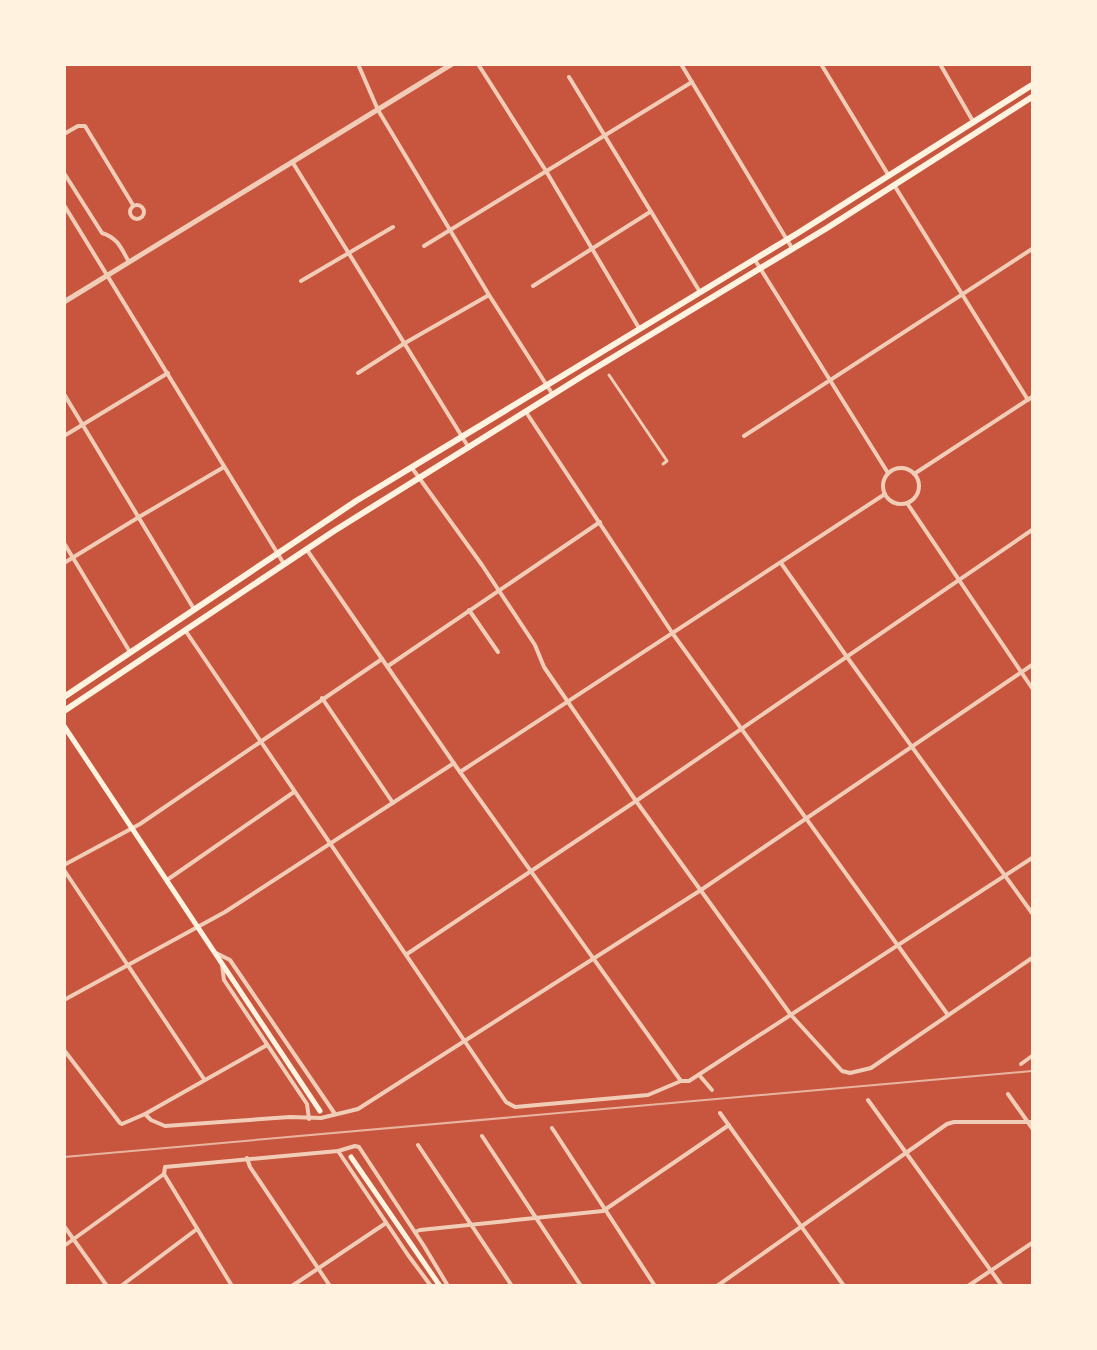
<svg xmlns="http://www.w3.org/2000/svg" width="1097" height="1350" font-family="'Titillium Web',sans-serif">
<rect width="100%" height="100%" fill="#c8553d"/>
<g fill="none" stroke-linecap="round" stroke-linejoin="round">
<path stroke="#f1ccb7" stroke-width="3" d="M 609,375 L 667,461 L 663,464"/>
<g stroke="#f1ccb7" stroke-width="4">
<path d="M 358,64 L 378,110 L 489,295 L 553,395"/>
<path d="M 478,64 L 546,171 L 639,328"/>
<path d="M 681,64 L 792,248"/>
<path d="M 821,64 L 889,176"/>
<path d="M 940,64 L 974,123"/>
<path d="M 569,77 L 700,292"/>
<path d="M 64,134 L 78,126 L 85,126 L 133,205"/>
<path d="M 293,163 L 469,448"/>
<path d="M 64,173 L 102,233 C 118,238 121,248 129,262"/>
<path d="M 894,185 L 1028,400"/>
<circle cx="137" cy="212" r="7"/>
<path d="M 64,205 L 284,564"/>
<path d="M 424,246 L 692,82"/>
<path d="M 755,260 L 888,473"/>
<path d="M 301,281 L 393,227"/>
<path d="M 533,286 L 650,212"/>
<path d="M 358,373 L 405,343 L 489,295"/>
<path d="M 64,394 L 194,609"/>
<path d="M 526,412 L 673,634 L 948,1015"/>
<path d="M 64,436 L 168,373"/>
<path d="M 744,436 L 1032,249"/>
<path d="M 412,468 L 482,565 L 535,645 L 544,667 L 636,801 L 791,1015 L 842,1071 L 850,1073 L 871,1068 L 1032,958"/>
<circle cx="901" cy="486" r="18"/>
<path d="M 914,474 L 1032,397"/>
<path d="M 907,503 L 1032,688"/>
<path d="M 64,543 L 130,652"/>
<path d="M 307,550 L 455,765 L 681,1081"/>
<path d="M 64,563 L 139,517 L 224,467"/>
<path d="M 781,563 L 847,657 L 1032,913"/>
<path d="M 469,610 L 498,652"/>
<path d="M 185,630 L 506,1102 L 515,1107 L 648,1095 L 681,1081 L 689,1081 L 1032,858"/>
<path d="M 388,666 L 600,522"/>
<path d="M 322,698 L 393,803"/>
<path d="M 460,772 L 885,494"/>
<path d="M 64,865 L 140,824 L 382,659"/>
<path d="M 64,870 L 204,1079"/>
<path d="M 167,880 L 294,792"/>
<path d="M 216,953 L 230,960 L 335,1114"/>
<path d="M 407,954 L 636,801 L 1032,530"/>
<path d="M 222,965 L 224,980 L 307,1104 L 309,1119"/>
<path d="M 64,1000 L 225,912 L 454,763"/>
<path d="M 64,1050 L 120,1123 L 122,1124 L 145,1114 L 267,1045"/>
<path d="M 1021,1064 L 1032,1056"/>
<path d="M 700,1076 L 712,1090"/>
<path d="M 1008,1094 L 1032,1128"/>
<path d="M 868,1100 L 1002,1286"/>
<path d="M 720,1113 L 844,1286"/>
<path d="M 145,1114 L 151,1120 L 165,1126 L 290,1117 L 321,1118 L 358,1109 L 701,890 L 1032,665"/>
<path d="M 552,1128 L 655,1286"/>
<path d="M 482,1136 L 581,1286"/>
<path d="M 418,1145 L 512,1286"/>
<path d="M 338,1151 L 408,1255 L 431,1286"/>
<path d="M 247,1158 L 250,1167 L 330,1286"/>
<path d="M 64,1226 L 107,1286"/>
<path d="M 415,1232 L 420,1230 L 603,1211 L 729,1125"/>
<path d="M 64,1246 L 164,1174"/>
<path d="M 121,1286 L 197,1229"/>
<path d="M 232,1286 L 164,1174 L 165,1167 L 338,1151 L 355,1146 L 359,1147 L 424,1246 L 448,1286"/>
<path d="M 292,1286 L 386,1223"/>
<path d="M 717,1286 L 947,1124 L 954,1122 L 1032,1122"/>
<path d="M 968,1286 L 1032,1243"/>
</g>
<path stroke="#f1ccb7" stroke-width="5" d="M 64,302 L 452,64"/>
<g stroke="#fff3e0" stroke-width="5">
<path d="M 64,726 L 320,1111"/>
<path d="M 351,1157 L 440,1286"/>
</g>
<g stroke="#fff3e0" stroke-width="6">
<path d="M 64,697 L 356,501 L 798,233 L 1032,85"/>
<path d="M 64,711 L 334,531 L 584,375 L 827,228 L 1032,97"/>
</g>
<path stroke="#e9b49f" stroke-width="2" d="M 64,1157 L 1032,1071"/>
</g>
<rect width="1097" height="1350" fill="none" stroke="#fff3e0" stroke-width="132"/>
</svg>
